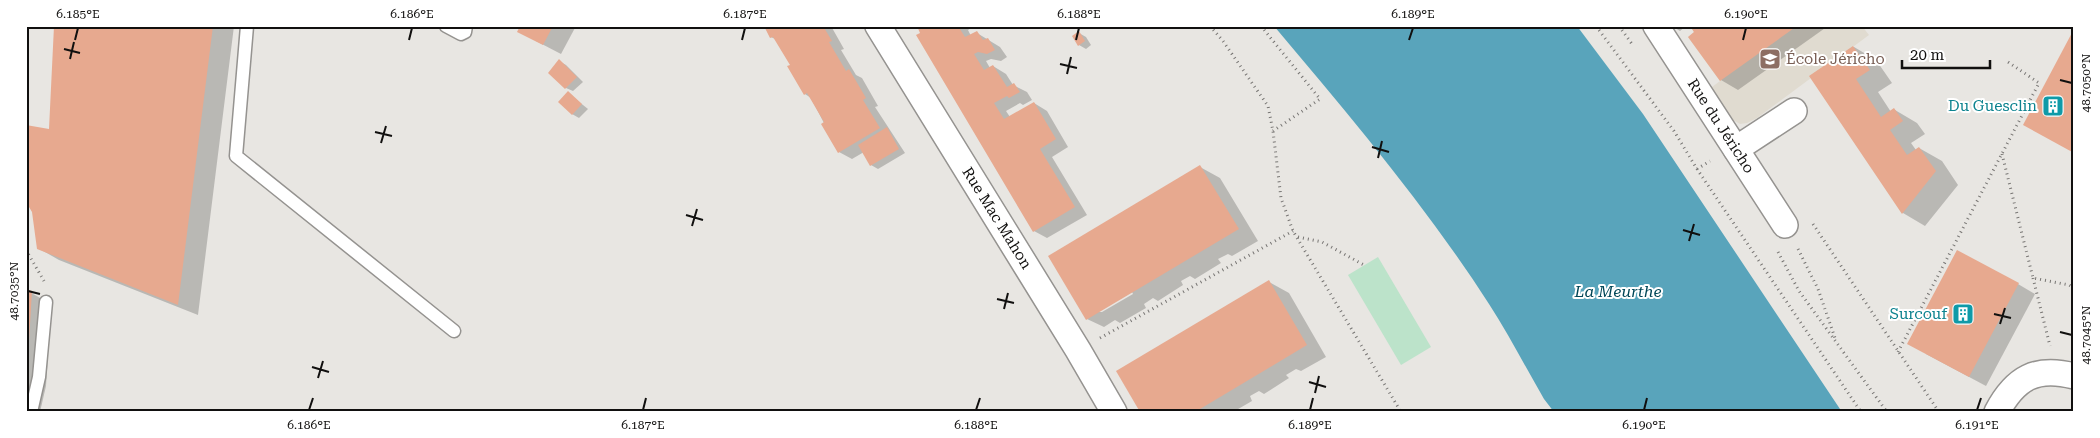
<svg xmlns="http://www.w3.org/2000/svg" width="2100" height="438" font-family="'Roboto Serif',serif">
<rect width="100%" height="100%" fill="#e8e6e2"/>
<path fill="#e0dbd0" d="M 1690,26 L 1862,26 L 1869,35 L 1757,118 L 1747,123 L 1740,124 L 1726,116 L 1708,90 L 1720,81 L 1688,37 L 1694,32 Z"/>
<path fill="#bce3ca" d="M 1378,257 L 1431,347 L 1401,365 L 1348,275 Z"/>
<path fill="#59a4bb" d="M 1274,26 L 1577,26 L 1643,114 L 1842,412 L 1554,412 L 1544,399 C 1526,368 1509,335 1489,304 C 1426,206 1349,115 1274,26 Z"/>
<g fill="#0003" fill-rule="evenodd">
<path d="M 39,26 L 234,26 L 198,315 L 59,260 L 38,248 L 50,130 L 55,29 Z"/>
<path d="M 521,26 L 576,26 L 561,54 L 536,41 Z"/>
<path d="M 765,26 L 831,26 L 844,49 L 841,50 L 856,75 L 862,78 L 878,106 L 875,107 L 905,153 L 878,169 L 871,165 L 864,152 L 852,159 L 839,152 L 811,98 L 805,94 L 792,66 L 777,40 L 771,37 Z"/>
<path d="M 918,26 L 974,26 L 968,30 L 971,36 L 977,33 L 1000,47 L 1007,57 L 1001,61 L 991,59 L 986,61 L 990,68 L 993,66 L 1006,74 L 1013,85 L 1027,92 L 1032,100 L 1023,105 L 1020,103 L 1006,111 L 1010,117 L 1034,103 L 1047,111 L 1068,147 L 1052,157 L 1087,215 L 1047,238 L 1034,231 Z"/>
<path d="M 1672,26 L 1686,26 L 1680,31 Z"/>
<path d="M 1691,26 L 1828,26 L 1738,90 L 1721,80 Z"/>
<path d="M 1079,33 L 1086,37 L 1091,45 L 1086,49 L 1079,45 Z"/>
<path d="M 1854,47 L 1876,60 L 1892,83 L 1878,92 L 1891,112 L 1895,110 L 1917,123 L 1925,134 L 1911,143 L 1916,150 L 1919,148 L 1942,161 L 1958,185 L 1925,226 L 1903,213 L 1811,76 Z"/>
<path d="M 559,61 L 566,65 L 583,82 L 573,91 L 566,88 Z"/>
<path d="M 568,93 L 588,109 L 579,118 L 572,114 Z"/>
<path d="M 1200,167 L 1220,178 L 1258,241 L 1232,256 L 1228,254 L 1218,259 L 1221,263 L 1195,279 L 1190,276 L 1181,281 L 1183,285 L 1158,301 L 1153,298 L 1144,304 L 1146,308 L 1120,323 L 1115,320 L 1104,327 L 1087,319 ZM 1132,292 L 1133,294 L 1102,312 L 1097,312 Z"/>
<path d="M 1269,282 L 1289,293 L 1326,357 L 1301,371 L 1296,369 L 1286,375 L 1289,378 L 1264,394 L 1259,391 L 1250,396 L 1252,401 L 1233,412 L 1142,412 Z"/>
<path d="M 2018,284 L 2035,294 L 1986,386 L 1926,354 Z"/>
<path d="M 26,290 L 51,304 L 46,386 L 40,412 L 26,412 Z"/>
</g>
<g fill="#e7a98f">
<path d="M 54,26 L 213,26 L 178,305 L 37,249 L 32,212 L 26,202 L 26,125 L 49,129 Z"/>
<path d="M 520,26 L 553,26 L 543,45 L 517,32 Z"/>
<path d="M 764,26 L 823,26 L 832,41 L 829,42 L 846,71 L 849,69 L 866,98 L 863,100 L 880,128 L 838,153 L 821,124 L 824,122 L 807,93 L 804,95 L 787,66 L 790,65 L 773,37 L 770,38 Z"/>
<path d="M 917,26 L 958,26 L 965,37 L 977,31 L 983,40 L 988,38 L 995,50 L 987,54 L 978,52 L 974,54 L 984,70 L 993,65 L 1007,87 L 1014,83 L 1020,92 L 1009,98 L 1007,96 L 994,103 L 1004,119 L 1034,102 L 1056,139 L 1040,149 L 1075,207 L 1033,232 L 916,35 L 920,33 Z"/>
<path d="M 1690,26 L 1797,26 L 1720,81 L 1688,37 L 1694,32 Z"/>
<path d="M 2074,29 L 2074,153 L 2023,125 Z"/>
<path d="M 1079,31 L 1085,41 L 1078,46 L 1072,36 Z"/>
<path d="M 1853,46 L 1870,70 L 1856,79 L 1881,117 L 1894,108 L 1903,121 L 1890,130 L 1907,155 L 1919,147 L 1936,171 L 1902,214 L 1809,76 Z"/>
<path d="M 559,59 L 577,77 L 565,89 L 548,73 Z"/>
<path d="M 568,91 L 582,104 L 572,115 L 558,102 Z"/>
<path d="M 887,127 L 899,149 L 870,166 L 858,145 Z"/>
<path d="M 1200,165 L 1239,229 L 1086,320 L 1048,256 Z"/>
<path d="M 1957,250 L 2019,283 L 1969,377 L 1907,344 Z"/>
<path d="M 1269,280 L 1307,345 L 1195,412 L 1140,412 L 1116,371 Z"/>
<path d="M 26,289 L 32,291 L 28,357 L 26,357 Z"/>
</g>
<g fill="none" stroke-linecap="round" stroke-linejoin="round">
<g stroke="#959390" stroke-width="15">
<g id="lane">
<path d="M 247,26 L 236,156 L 454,331"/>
<path d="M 446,26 L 461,34 L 465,32 L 466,26"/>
<path d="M 31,412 L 39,377 L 46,302"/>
</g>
</g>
<g stroke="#959390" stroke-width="28">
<g id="street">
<path d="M 878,26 L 1078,350 L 1114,412"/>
<path d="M 1656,26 L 1785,225"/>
<path d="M 1736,149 L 1794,111"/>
<path d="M 1997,412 C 2015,378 2036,366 2074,376"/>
</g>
</g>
<g stroke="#777573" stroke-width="3" stroke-dasharray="1 4" stroke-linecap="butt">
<path d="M 1210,26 L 1223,41 L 1268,106 L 1273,131 L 1281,198 L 1293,231 L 1401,412"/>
<path d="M 1261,26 L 1320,99 L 1273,131"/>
<path d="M 1596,26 L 1674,131 L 1697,169 L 1861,412"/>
<path d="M 1619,26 L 1632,44"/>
<path d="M 2002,154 L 2033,278 L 2069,285 L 2074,288"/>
<path d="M 1697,169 L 1710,161"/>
<path d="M 1813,224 L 1939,412"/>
<path d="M 1298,237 L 1322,242 L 1364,265"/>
<path d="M 1798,249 L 1818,289 L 1835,338"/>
<path d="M 26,250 L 44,281"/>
<path d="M 1778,252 L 1799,291 L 1887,412"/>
<path d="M 2033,278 L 2050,346"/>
<path d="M 1100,338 L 1293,231"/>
<path d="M 1898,352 L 2039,83 L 2008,62"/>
</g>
<use href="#lane" stroke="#fff" stroke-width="12"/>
<use href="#street" stroke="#fff" stroke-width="25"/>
</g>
<path fill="none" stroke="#11100f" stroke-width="2" d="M 75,40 L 78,28M 409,40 L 412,28M 742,40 L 745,28M 1076,40 L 1079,28M 1409,40 L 1413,28M 1743,40 L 1746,28M 64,49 L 80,53M 70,59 L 74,42M 1060,64 L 1077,68M 1067,74 L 1071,57M 2060,80 L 2072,83M 375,132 L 392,136M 381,143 L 386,126M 1372,147 L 1389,152M 1378,158 L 1382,141M 686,215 L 703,220M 692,226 L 697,209M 1683,230 L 1700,235M 1689,241 L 1694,224M 28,291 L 40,294M 997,299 L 1014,303M 1004,309 L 1008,293M 1994,314 L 2011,318M 2000,324 L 2005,308M 2060,332 L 2072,335M 312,367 L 329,372M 318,378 L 323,361M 1309,382 L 1326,387M 1315,393 L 1319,376M 309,410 L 313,398M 643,410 L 646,398M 976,410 L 980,398M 1310,410 L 1313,398M 1644,410 L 1647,398M 1977,410 L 1981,398"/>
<defs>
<g id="school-square" transform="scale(1.125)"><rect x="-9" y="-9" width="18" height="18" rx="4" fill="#8d6e63" stroke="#fff"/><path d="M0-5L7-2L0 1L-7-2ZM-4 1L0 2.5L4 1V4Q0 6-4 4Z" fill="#fff"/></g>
<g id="building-square" transform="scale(1.125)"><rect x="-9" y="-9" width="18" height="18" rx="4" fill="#0f9aa8" stroke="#fff"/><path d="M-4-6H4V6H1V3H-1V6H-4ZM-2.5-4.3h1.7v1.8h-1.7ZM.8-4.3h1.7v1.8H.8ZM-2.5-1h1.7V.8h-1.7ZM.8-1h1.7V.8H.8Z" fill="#fff"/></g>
</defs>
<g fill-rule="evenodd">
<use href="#school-square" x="1770" y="59"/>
<use href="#building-square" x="2053" y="106"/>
<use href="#building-square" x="1963" y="314"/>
</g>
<g text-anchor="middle" stroke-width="4" stroke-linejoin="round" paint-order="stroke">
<g font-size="15" fill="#785e54" stroke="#fff" text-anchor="start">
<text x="1786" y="64">École Jéricho</text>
</g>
<g font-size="15" fill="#0d838f" stroke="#fff" text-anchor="end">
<text x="2037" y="111">Du Guesclin</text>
<text x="1947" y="319">Surcouf</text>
</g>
<g font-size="15" fill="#11100f" stroke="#fff">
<text transform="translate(1721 126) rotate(57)" y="5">Rue du Jéricho</text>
<text transform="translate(997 218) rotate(58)" y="5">Rue Mac Mahon</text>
</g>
<g font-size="16" font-style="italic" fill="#004657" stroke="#fff">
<text x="1618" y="297">La Meurthe</text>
</g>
</g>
<rect width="2100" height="438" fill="none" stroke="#ffffff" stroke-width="55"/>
<path d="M1902 60v8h88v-8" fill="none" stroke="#11100f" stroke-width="2.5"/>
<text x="1910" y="60" font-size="15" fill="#11100f" stroke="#ffffff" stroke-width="4" paint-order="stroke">20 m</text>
<rect x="28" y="28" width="2044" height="382" fill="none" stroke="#11100f" stroke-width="2"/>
<g font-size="12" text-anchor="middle" fill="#11100f">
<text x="78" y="18">6.185°E</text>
<text x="412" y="18">6.186°E</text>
<text x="745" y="18">6.187°E</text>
<text x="1079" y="18">6.188°E</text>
<text x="1413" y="18">6.189°E</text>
<text x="1746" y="18">6.190°E</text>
<text transform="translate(2086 83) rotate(-90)" y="4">48.7050°N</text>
<text transform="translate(14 291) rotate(-90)" y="4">48.7035°N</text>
<text transform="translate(2086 335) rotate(-90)" y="4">48.7045°N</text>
<text x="309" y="429">6.186°E</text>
<text x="643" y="429">6.187°E</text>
<text x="976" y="429">6.188°E</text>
<text x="1310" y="429">6.189°E</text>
<text x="1644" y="429">6.190°E</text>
<text x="1977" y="429">6.191°E</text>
</g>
</svg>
